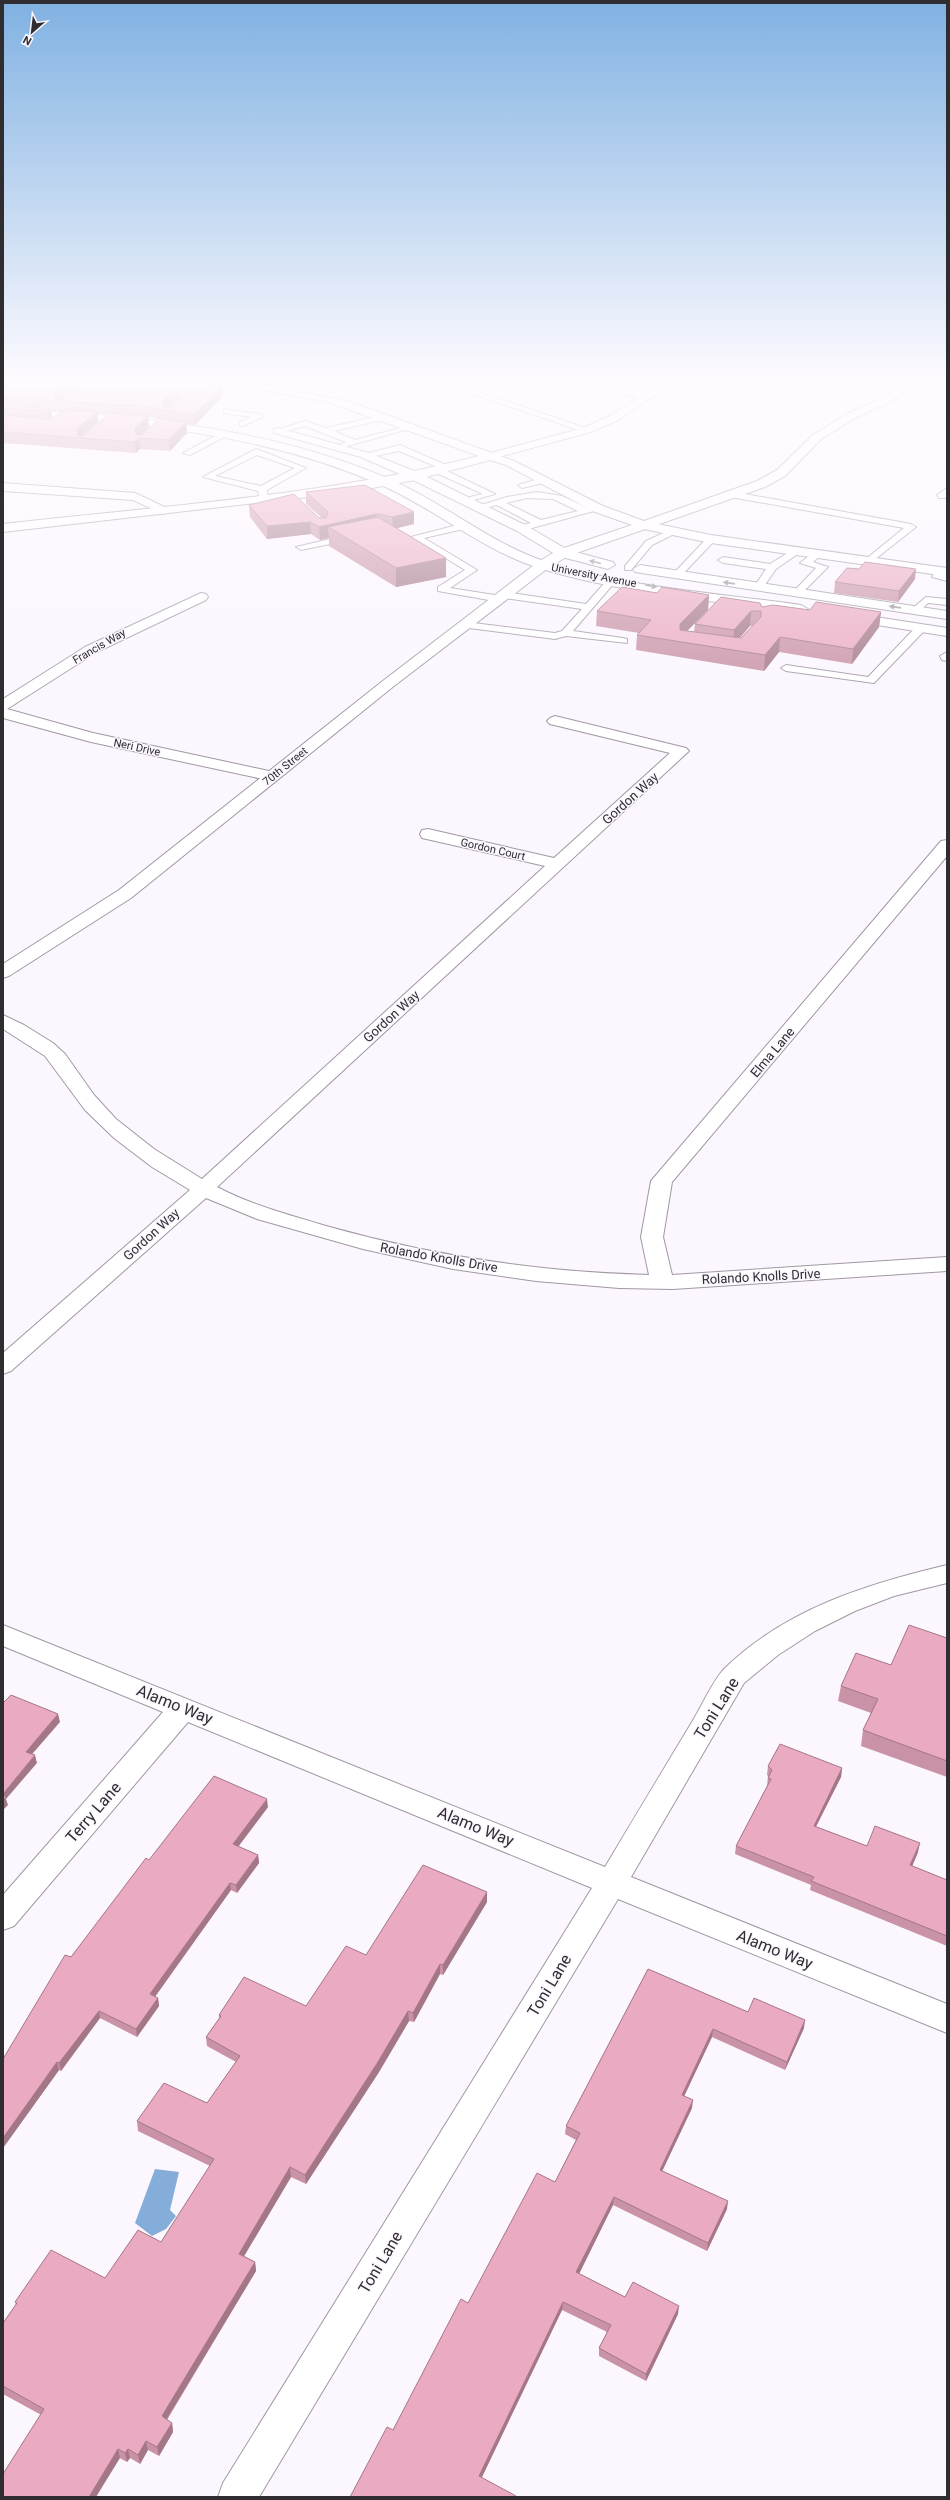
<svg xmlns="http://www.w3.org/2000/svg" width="950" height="2500" font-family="Roboto,sans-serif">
<rect width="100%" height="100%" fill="#fcf6ff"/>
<path fill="#84adda" d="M 155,2169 L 179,2172 L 170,2210 L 176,2216 L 166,2229 L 152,2236 L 135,2223 Z"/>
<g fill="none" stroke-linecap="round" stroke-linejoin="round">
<g stroke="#a098a2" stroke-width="2">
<g id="lane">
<path d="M 433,380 L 445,380 L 591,430 L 584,432 Z"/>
<path d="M 224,409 L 260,414 L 264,416 L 243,426 L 240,426 L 240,422 L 251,417 L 224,413 Z"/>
<path d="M 383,415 L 386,415 L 386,419 L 334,431 L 355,440 L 411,425 L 415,427 L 344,447 L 340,445 L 346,442 L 305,426 L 278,433 L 274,431 L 305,421 L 326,428 Z"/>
<path d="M 223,432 L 230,434 L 190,455 L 183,453 Z"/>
<path d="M 400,445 L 448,466 L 449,468 L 445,470 L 495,494 L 470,501 L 470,497 L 483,494 L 434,472 L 433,470 L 437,467 L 399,451 L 365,458 L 361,455 Z"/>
<path d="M 256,449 L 306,468 L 267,490 L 268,499 L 264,502 L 260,499 L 258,491 L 203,477 ZM 257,455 L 295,468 L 261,486 L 215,476 Z"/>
<path d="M 545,477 L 548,478 L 548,482 L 522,488 L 518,485 Z"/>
<path d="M 537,492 L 562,496 L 594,511 L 521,531 L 516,528 L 518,526 L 531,523 L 497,505 L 479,510 L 475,507 L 507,497 ZM 527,498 L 553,499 L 578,511 L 541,520 L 506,503 Z"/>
<path d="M 734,492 L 911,524 L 916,527 L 869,564 L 864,561 L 866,559 L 904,528 L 731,497 L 730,495 Z"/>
<path d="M 465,523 L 468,524 L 468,528 L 424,538 L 477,570 L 450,588 L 501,596 L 502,593 L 505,592 L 586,604 L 609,578 L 615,578 L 615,582 L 573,631 L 623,638 L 627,639 L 627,643 L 566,636 L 555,639 L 461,627 L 461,623 L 465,622 L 555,633 L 562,631 L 582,609 L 504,598 L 503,601 L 500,602 L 438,591 L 438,587 L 465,570 L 411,537 Z"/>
<path d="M 670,530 L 678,532 L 652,545 L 631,570 L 625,570 L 625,566 L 646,541 Z"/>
<path d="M 351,534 L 356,537 L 354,539 L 301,550 L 296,547 Z"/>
<path d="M 708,537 L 716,539 L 680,577 L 674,577 L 674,573 Z"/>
<path d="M 794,549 L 802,551 L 776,569 L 762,589 L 759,590 L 754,587 L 766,569 L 723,563 L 718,560 L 723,557 L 770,564 Z"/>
<path d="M 814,552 L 822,554 L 813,562 L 828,567 L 800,595 L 794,595 L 794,591 L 816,568 L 800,563 Z"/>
<path d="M 940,567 L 945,570 L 943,575 L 947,575 L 947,581 L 932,577 L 937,568 Z"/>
<path d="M 926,597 L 947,599 L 947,605 L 928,603 L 919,612 L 913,612 L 913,608 Z"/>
<path d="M 921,625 L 925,626 L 925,630 L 874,683 L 786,671 L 781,668 L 786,665 L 868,677 L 917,626 Z"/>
</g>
</g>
<g stroke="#a098a2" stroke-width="2">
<g id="street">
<path d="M 589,380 L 604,380 L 644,393 L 665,380 L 677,380 L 618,420 L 591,432 L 495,458 L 487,458 L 487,454 L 583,428 L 610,416 L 637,398 Z"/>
<path d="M 3,483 L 135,493 L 171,510 L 165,514 L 161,513 L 133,500 L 3,491 Z"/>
<path d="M 947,488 L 947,498 L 939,498 L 937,495 Z"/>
<path d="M 643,521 L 711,535 L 947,568 L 947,576 L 711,543 L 639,528 L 637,525 Z"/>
<path d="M 201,593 L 206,594 L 208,597 L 206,600 L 95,653 L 7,709 L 93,733 L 278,773 L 280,776 L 278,779 L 272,781 L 91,742 L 3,718 L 3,699 L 85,647 Z"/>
<path d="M 947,652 L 947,661 L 942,660 L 940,656 Z"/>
<path d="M 555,716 L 686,748 L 689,751 L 217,1187 C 251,1205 289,1215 326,1226 C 432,1256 540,1272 649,1275 L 641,1237 L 651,1181 L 941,841 L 947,840 L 947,856 L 672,1182 L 663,1237 L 672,1275 L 947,1257 L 947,1271 L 673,1289 L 619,1288 L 536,1281 L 453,1269 L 363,1249 L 257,1219 L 206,1198 L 11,1371 L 3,1374 L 3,1353 L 190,1190 L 152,1167 L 114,1138 L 85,1110 L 45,1056 L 3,1029 L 3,1015 L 24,1025 L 53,1043 L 65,1054 L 94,1095 L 116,1119 L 154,1149 L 202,1179 L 545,866 L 422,838 L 420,834 L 422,830 L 428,829 L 554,858 L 670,753 L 550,724 L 547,721 L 550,718 Z"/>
<path d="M 947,1565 L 947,1583 L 894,1596 L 855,1611 L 815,1631 L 778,1655 L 744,1683 L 631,1877 L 947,2004 L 947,2033 L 618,1899 L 259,2497 L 218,2497 L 223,2483 L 592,1888 L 188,1722 L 14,1926 L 3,1930 L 3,1895 L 163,1712 L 3,1646 L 3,1625 L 605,1867 C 634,1818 663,1770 692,1722 C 702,1706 713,1680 725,1668 C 786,1609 867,1584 947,1565 Z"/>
</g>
</g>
<g stroke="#a098a2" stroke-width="2">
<path id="secondary" d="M 182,380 L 221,380 L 266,385 L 348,401 L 514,461 L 603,506 L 644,521 L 757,481 L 777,470 L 813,435 L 849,413 L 884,397 L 908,380 L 920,380 L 892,401 L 857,417 L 821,439 L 785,476 L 765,487 L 568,556 L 548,568 L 394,686 L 131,898 L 9,976 L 3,978 L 3,964 L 119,890 L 384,680 L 538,562 L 558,550 L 632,525 L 595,512 L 506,465 L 490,460 L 415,480 L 351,492 L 3,532 L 3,524 C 162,506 324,496 479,456 L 325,401 L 266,391 L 187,383 Z"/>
</g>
<g stroke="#a098a2" stroke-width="2">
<g id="primary">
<path d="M 3,408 C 137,417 261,425 387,478 C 444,502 491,545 550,563 C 630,588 718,593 801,605 L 808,609 L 801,613 C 715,601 625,594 542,569 C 482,551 435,508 379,484 C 257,431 133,423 3,414 Z"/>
<path d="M 278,428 L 369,453 L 419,473 L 525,525 L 568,550 L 613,562 L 615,565 L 608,569 L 558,556 L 517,531 L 411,479 L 361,457 L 274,433 L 274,429 Z"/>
<path d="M 640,565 L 947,611 L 947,619 L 635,572 L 633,569 Z"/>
<path d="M 850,613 L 947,628 L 947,636 L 845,620 L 843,617 Z"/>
</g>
</g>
<use href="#lane" fill="#fff" fill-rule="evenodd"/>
<use href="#street" fill="#fff" fill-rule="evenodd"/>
<use href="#secondary" fill="#fff" fill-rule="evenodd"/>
<use href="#primary" fill="#fff" fill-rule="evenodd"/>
</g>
<g fill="#c992a6" fill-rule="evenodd">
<path d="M 3,380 L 223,385 L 223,396 L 195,425 L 186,424 L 187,433 L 170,451 L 140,449 L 136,453 L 3,443 ZM 174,403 L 175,403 L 171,407 L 169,407 ZM 51,411 L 61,412 L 52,418 ZM 97,414 L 108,414 L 85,435 L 83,436 L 98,422 ZM 148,417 L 159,419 L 143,434 L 141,435 L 149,427 Z"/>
<path d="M 306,492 L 414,512 L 414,524 L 397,528 L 446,558 L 446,577 L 396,587 L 329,546 L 329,538 L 320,540 L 311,534 L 267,539 L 250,517 L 249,505 L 322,518 L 306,504 Z"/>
<path d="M 915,579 L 898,602 L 834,593 L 835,582 Z"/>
<path d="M 657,593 L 709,595 L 708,610 L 687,631 L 694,632 L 695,624 L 762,607 L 810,610 L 881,612 L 879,627 L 852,664 L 779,652 L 764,671 L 636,650 L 637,635 L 639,633 L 596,626 L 597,611 ZM 750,626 L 753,626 L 741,638 L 740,638 Z"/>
<path d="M 947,1638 L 947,1777 L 861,1746 L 863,1730 L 871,1713 L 838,1701 L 841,1686 L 891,1665 Z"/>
<path d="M 768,1766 L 842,1768 L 841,1777 L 816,1827 L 867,1846 L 918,1852 L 912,1866 L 947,1880 L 947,1946 L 810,1890 L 811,1885 L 735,1854 L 736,1846 L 767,1786 L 768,1776 L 767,1775 Z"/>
<path d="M 268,1807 L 238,1847 L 258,1855 L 259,1863 L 237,1893 L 231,1890 L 155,1997 L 158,1998 L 159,2006 L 137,2037 L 100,2018 L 61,2071 L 59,2070 L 3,2148 L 3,2059 L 71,1957 L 149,1860 Z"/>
<path d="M 487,1892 L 487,1902 L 443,1975 L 440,1974 L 414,2022 L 409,2021 L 379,2072 L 306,2184 L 291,2177 L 244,2256 L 255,2262 L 256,2271 L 167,2420 L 172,2423 L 173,2432 L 159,2456 L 148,2450 L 140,2464 L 130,2458 L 127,2462 L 3,2394 L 3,2323 L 16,2305 L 15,2302 L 105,2278 L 161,2242 L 210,2166 L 138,2131 L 137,2121 L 207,2103 L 236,2062 L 207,2046 L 206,2037 L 219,2019 L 219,2015 L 306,2006 L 366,1955 Z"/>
<path d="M 648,1969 L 748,2012 L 804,2028 L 785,2070 L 712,2037 L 684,2096 L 692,2108 L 662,2171 L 727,2209 L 707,2251 L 613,2205 L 579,2274 L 625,2297 L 678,2314 L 646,2381 L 599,2356 L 599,2348 L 607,2332 L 562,2310 L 482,2477 L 393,2430 L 468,2303 L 555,2182 L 576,2140 L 565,2134 L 566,2126 Z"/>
</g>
<g fill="#a47787">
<path d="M 223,385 L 223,396 L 195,425 L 194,415 Z"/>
<path d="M 64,386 L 65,396 L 58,401 L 55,401 L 55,393 Z"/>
<path d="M 173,393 L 174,403 L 165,410 L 163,410 L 163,400 Z"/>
<path d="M 51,409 L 52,419 L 49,421 L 47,411 Z"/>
<path d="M 97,412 L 98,422 L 80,438 L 78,438 L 77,429 Z"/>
<path d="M 148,416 L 149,427 L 136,439 L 135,428 Z"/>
<path d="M 186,422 L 187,433 L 170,451 L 169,440 Z"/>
<path d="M 139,438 L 140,449 L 136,453 L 135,442 Z"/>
<path d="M 414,512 L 414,524 L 393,529 L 392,517 Z"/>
<path d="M 376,514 L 377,527 L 328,527 L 329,538 L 320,540 L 319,527 Z"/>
<path d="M 310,522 L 311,534 L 267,539 L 267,526 Z"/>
<path d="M 446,558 L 446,577 L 396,587 L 396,568 Z"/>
<path d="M 916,569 L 915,579 L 898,602 L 899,591 Z"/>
<path d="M 709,595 L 708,610 L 679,639 L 680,624 Z"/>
<path d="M 751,611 L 750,626 L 733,645 L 734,630 Z"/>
<path d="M 881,612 L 879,627 L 852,664 L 853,649 Z"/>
<path d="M 780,637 L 779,652 L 764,671 L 765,655 Z"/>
<path d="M 58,1714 L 60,1722 L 27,1760 L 26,1752 Z"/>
<path d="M 35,1755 L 37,1763 L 6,1799 L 8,1805 L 3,1810 L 3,1794 Z"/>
<path d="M 842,1768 L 841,1777 L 812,1834 L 814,1826 Z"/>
<path d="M 267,1799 L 268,1807 L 234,1852 L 233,1844 Z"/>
<path d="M 920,1843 L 918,1852 L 909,1874 L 910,1865 Z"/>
<path d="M 258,1855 L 259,1863 L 237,1893 L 236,1885 Z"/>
<path d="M 230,1883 L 231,1890 L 151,2002 L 150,1994 Z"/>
<path d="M 487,1892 L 487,1902 L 443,1975 L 443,1965 Z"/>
<path d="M 440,1964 L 440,1974 L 414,2022 L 413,2013 Z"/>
<path d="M 158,1998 L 159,2006 L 137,2037 L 136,2029 Z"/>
<path d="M 99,2011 L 100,2018 L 61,2071 L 59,2063 Z"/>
<path d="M 408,2011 L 409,2021 L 379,2072 L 306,2184 L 305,2175 Z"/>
<path d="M 805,2020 L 804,2028 L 785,2070 L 787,2062 Z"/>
<path d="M 713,2029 L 712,2037 L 681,2103 L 682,2095 Z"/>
<path d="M 57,2062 L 59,2070 L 3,2148 L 3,2138 Z"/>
<path d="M 693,2100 L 692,2108 L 659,2178 L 660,2170 Z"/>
<path d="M 290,2167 L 291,2177 L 240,2263 L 239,2254 Z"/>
<path d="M 614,2197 L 613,2205 L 576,2280 L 576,2272 Z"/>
<path d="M 728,2201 L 727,2209 L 707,2251 L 708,2243 Z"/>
<path d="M 255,2262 L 256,2271 L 163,2425 L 162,2416 Z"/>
<path d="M 563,2302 L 562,2310 L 479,2483 L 479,2476 Z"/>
<path d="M 679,2306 L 678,2314 L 646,2381 L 646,2374 Z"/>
<path d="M 172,2423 L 173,2432 L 159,2456 L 157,2447 Z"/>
<path d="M 146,2441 L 148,2450 L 140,2464 L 138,2455 Z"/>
<path d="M 118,2449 L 120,2458 L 96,2497 L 89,2497 Z"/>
<path d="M 128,2449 L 130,2458 L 127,2462 L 125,2453 Z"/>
</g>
<g fill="#eaaac1" stroke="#a47787" fill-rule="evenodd">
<path d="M 3,380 L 148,380 L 223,385 L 194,415 L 141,406 L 3,398 ZM 64,386 L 73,389 L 62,399 L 55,399 L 55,393 ZM 173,393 L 182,395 L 171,407 L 163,407 L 163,400 Z"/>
<path d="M 3,405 L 51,409 L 47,411 L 3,408 Z"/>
<path d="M 65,410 L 97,412 L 77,429 L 78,436 L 85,435 L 110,413 L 148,416 L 135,428 L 136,435 L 143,434 L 160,418 L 186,422 L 169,440 L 139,438 L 135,442 L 3,432 L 3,415 L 50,419 Z"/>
<path d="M 365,485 L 414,512 L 392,517 L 376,514 L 319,527 L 310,522 L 267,526 L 249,505 L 294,494 L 319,518 L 326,518 L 328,512 L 306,492 Z"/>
<path d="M 378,517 L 446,558 L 396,568 L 328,527 Z"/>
<path d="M 865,562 L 916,569 L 899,591 L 835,582 L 847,568 L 859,569 Z"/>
<path d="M 622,587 L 657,593 L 662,587 L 709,595 L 680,624 L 680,630 L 741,638 L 761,617 L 761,611 L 751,611 L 734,630 L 695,624 L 721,597 L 760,603 L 762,607 L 773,605 L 810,610 L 816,602 L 881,612 L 853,649 L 780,637 L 765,655 L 637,635 L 651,620 L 597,611 Z"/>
<path d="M 909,1625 L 947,1638 L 947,1761 L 863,1730 L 878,1699 L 841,1686 L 856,1653 L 891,1665 Z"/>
<path d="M 11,1695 L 58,1714 L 26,1752 L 35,1755 L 3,1794 L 3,1703 Z"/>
<path d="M 780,1744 L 842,1768 L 814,1826 L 867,1846 L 875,1826 L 920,1843 L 910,1865 L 947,1880 L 947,1936 L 811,1881 L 814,1877 L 736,1846 L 771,1779 L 768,1778 L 772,1770 L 768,1766 Z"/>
<path d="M 214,1776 L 267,1799 L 233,1844 L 258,1855 L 236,1885 L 230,1883 L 150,1994 L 158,1998 L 136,2029 L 99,2011 L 59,2063 L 57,2062 L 3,2138 L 3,2059 L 65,1955 L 71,1957 L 146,1858 L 149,1860 Z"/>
<path d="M 3,1795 L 6,1797 L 3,1800 Z"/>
<path d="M 423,1865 L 487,1892 L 443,1965 L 440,1964 L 413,2013 L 408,2011 L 378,2062 L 305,2175 L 290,2167 L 239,2254 L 255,2262 L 162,2416 L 172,2423 L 157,2447 L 146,2441 L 138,2455 L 128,2449 L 125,2453 L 118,2449 L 89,2497 L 3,2497 L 3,2474 L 44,2409 L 3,2386 L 3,2323 L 17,2303 L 15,2302 L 51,2250 L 105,2278 L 138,2230 L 161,2242 L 214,2159 L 137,2121 L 164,2083 L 207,2103 L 240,2056 L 206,2037 L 221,2016 L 219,2015 L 244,1977 L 306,2006 L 346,1946 L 366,1955 Z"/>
<path d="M 648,1969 L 748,2012 L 754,1998 L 805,2020 L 787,2062 L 713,2029 L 682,2095 L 693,2100 L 660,2170 L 728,2201 L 708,2243 L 614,2197 L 576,2272 L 625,2297 L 633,2282 L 679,2306 L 646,2374 L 599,2348 L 611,2325 L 563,2302 L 479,2476 L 516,2496 L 515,2497 L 350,2497 L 387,2427 L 393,2430 L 461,2299 L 468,2303 L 537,2173 L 555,2182 L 580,2133 L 566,2126 Z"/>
</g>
<defs><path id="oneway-solid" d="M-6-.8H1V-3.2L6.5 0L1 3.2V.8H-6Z"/></defs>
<g fill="#989698">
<use href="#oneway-solid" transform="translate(595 562) rotate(-166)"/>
<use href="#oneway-solid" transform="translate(729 583) rotate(-172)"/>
<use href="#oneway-solid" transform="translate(651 586) rotate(10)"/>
<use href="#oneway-solid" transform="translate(895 607) rotate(-172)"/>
</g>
<linearGradient id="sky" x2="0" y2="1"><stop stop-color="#80b1e2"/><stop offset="0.52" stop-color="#fefbff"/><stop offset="1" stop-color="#fefbff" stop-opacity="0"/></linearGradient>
<rect width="950" height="730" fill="url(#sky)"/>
<g text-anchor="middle" stroke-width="3" stroke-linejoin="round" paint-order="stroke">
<g font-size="11" fill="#302d31" stroke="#fcf6ff">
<text transform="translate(594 575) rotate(11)" y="4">University Avenue</text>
<text transform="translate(99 646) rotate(-30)" y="4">Francis Way</text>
<text transform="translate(137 747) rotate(12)" y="4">Neri Drive</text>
<text transform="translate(285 766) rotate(-39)" y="4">70th Street</text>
<text transform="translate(493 849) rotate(13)" y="4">Gordon Court</text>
</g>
<g font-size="13" fill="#302d31" stroke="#fcf6ff">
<text transform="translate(630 798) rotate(-42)" y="5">Gordon Way</text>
<text transform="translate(391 1016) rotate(-42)" y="5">Gordon Way</text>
<text transform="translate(772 1052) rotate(-50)" y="5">Elma Lane</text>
<text transform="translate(151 1234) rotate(-42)" y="5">Gordon Way</text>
<text transform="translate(439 1257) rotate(10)" y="5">Rolando Knolls Drive</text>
<text transform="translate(761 1276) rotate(-3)" y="5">Rolando Knolls Drive</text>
</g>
<g font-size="16" fill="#302d31" stroke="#fcf6ff">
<text transform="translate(175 1704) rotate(22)" y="6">Alamo Way</text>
<text transform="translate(716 1708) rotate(-58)" y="6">Toni Lane</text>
<text transform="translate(93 1812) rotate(-49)" y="6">Terry Lane</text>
<text transform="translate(476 1826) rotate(22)" y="6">Alamo Way</text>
<text transform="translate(775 1949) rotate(22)" y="6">Alamo Way</text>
<text transform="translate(549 1985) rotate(-59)" y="6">Toni Lane</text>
<text transform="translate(380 2262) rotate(-59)" y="6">Toni Lane</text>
</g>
</g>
<rect width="950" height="2500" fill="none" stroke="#302d31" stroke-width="8"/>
<g transform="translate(32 32) rotate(208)" stroke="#fcf6ff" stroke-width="3" paint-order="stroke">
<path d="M0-3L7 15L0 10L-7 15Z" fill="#302d31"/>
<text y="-6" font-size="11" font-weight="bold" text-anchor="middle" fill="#302d31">N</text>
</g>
</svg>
